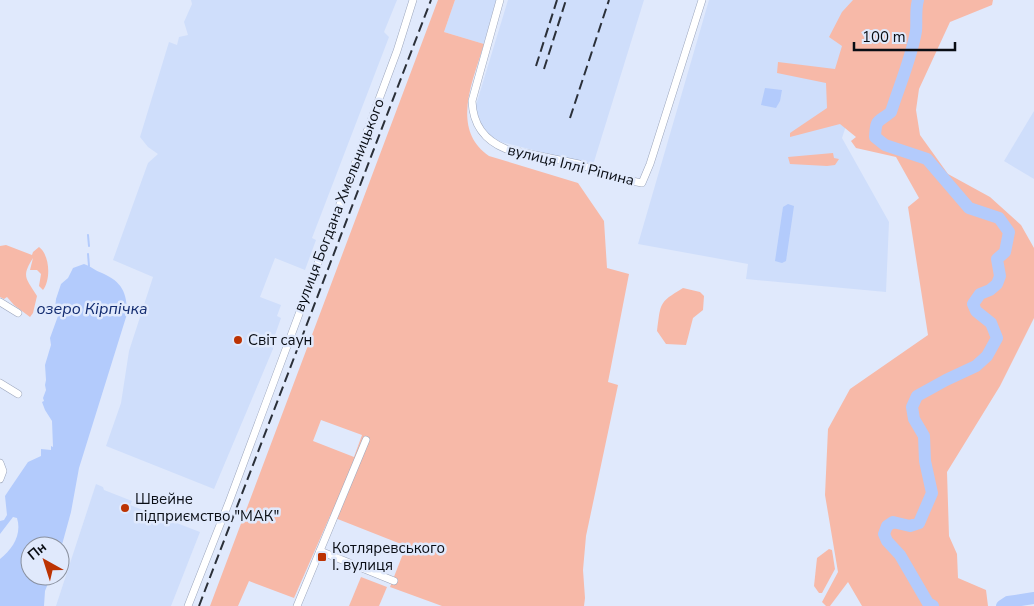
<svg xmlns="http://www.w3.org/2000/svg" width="1034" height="606" font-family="'Nunito Sans',sans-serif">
<rect width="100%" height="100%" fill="#e0e9fc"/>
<g fill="#cfdefb">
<path d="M 191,0 L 397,0 L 384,32 L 389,37 L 312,238 L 316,240 L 305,270 L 275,258 L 260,297 L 281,305 L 277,316 L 281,318 L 275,335 L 278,337 L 214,489 L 106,446 L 121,403 L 129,351 L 153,277 L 113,260 L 148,163 L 158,154 L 148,147 L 140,137 L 169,42 L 177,45 L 179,37 L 188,35 L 184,22 L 192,4 Z"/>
<path d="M 455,0 L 496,0 L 484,44 L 444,32 Z"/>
<path d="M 508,0 L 644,0 L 593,165 L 501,142 L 490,136 L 482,126 L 477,113 L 476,105 Z"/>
<path d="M 709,0 L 887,0 L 842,138 L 889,222 L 886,292 L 746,279 L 748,264 L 638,244 Z"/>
<path d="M 1034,111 L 1034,179 L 1004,161 Z"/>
<path d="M 96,484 L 103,487 L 104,490 L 132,501 L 130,505 L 200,532 L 171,606 L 56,606 Z"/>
</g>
<g fill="#f7b9a8" fill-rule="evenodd">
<path d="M 438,0 L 455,0 L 444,32 L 484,44 C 473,81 450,129 489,156 L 578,183 L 604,221 L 607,268 L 629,274 L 608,382 L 618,385 L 586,536 L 583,570 L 585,598 L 584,606 L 442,606 L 390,587 L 406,546 L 330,516 L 294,598 L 249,581 L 238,606 L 210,606 ZM 321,420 L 362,435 L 354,457 L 313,441 Z"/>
<path d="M 853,0 L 993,0 L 992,5 L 950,22 L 919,89 L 916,110 L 920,135 L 948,174 L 990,197 L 1021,225 L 1034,248 L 1034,318 L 1000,386 L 947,472 L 949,536 L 957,554 L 958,578 L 986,590 L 988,606 L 862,606 L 848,582 L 830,606 L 826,606 L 822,602 L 838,572 L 825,495 L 828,429 L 850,389 L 928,335 L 908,207 L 919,198 L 896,157 L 856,148 L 851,141 L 856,137 L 840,124 L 790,137 L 790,133 L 827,108 L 826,83 L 777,73 L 778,62 L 835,69 L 842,46 L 829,37 L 842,12 Z"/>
<path d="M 833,153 L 834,158 L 839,159 L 835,165 L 827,166 L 790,164 L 788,157 Z"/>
<path d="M 6,245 L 32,255 L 33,252 L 39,247 C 50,255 51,280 43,290 L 39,286 L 41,274 L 37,270 L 30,270 L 33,258 C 21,277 26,278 37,296 L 33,313 L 30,317 L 14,305 L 7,297 L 4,299 L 0,297 L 0,246 Z"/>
<path d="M 683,288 L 700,292 L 704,296 L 703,310 L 693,318 L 686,345 L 666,344 L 657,331 C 661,303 658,303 683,288 Z"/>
<path d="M 829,549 L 832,550 L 835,569 L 822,593 L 819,593 L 814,586 L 817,558 Z"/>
<path d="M 361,577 L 387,587 L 379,606 L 349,606 Z"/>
</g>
<g fill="#b3cbfc">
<path d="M 765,88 L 782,90 L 780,101 L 776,108 L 761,105 Z"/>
<path d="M 788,204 L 794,206 L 786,261 L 782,263 L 775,261 L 783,207 Z"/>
<path d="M 84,264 C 91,266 95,271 102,273 C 122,282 127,292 127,314 L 79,468 L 71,512 L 60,552 L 60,546 L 30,546 L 30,576 L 51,576 L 45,591 L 44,606 L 0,606 L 0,559 C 13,549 22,534 17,518 L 13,517 L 0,534 L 0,521 L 4,520 L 7,515 L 5,496 L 11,487 L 28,462 L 41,456 L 41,449 L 51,450 L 51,446 L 53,447 L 52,421 L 45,410 L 42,402 L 44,401 L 43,398 L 46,390 L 45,385 L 46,380 L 45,365 L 51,345 L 50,338 L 58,316 L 55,309 L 56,299 L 61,284 L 68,278 L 73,268 Z"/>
</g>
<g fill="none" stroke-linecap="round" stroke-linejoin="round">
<g stroke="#b3cbfc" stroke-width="2">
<path d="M 88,235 L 89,246"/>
<path d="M 88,254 L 89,266"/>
</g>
<g stroke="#b3cbfc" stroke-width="12">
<path d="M 918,0 C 915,11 917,20 916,31 C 912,56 899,87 891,112 C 878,123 876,117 875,137 L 885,145 L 927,159 L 969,208 L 999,218 L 1009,232 L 1005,252 L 997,259 L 1000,276 L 997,284 L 990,290 L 980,294 L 973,304 L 976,311 L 991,323 L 997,338 L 987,356 L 976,366 L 946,380 L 917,396 L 912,407 L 914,419 L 924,436 L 925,461 L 932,493 L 919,523 L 910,526 L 893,522 L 887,526 L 884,534 L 887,541 L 900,555 L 928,603 L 933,606"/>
<path d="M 1002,606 L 1008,602 L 1034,598"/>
</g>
<g stroke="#9da7bd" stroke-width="8">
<g id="minor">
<path d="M 500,0 L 472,101 C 473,125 484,140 506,149 L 579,164 L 616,178 L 642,183 L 650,164 L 702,0"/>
<path d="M 0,302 L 18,313"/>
<path d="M 0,383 L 18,394"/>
<path d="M 0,463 L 3,471 L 0,479"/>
<path d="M 320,551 L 394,581"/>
<path d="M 188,606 L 229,502 L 397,51 L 413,0"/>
<path d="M 297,606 L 366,440"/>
</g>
</g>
<use href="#minor" stroke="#fff" stroke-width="7"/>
<g stroke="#2b3039" stroke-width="2" stroke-dasharray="10 5" stroke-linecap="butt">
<path d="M 536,66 L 557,0"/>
<path d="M 544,69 L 566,0"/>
<path d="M 570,118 L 609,0"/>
<path d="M 199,606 L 431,0"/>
</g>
</g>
<g fill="#bc3303" stroke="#e0e9fc" stroke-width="2">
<circle cx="238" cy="340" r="5"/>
<circle cx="125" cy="508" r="5"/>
<rect x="317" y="552" width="10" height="10" rx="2.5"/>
</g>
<g text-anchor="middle" stroke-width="5" stroke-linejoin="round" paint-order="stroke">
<g font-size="15" fill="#090d14" stroke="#e0e9fc">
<text transform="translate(571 165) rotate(14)" y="5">вулиця Іллі Ріпина</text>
<text transform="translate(339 205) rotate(-69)" y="5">вулиця Богдана Хмельницького</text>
</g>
<g font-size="15" fill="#090d14" stroke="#e0e9fc" text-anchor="start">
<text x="248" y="345">Світ саун</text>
<text x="135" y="504">Швейне<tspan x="135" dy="17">підприємство "МАК"</tspan></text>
<text x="332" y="553">Котляревського<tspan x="332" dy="17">І. вулиця</tspan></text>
</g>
<g font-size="16" font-style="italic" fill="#132c70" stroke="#e0e9fc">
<text x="92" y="314">озеро Кірпічка</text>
</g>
</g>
<g transform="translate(45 561) rotate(321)"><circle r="24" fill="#e0e9fc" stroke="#8a919f"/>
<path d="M0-4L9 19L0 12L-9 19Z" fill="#bc3303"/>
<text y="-8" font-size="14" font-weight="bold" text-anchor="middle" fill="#090d14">Пн</text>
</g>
<path d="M854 42v8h101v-8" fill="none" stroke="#090d14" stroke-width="2.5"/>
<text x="862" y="42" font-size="15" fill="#090d14" stroke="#e0e9fc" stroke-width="4" paint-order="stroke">100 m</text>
</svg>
